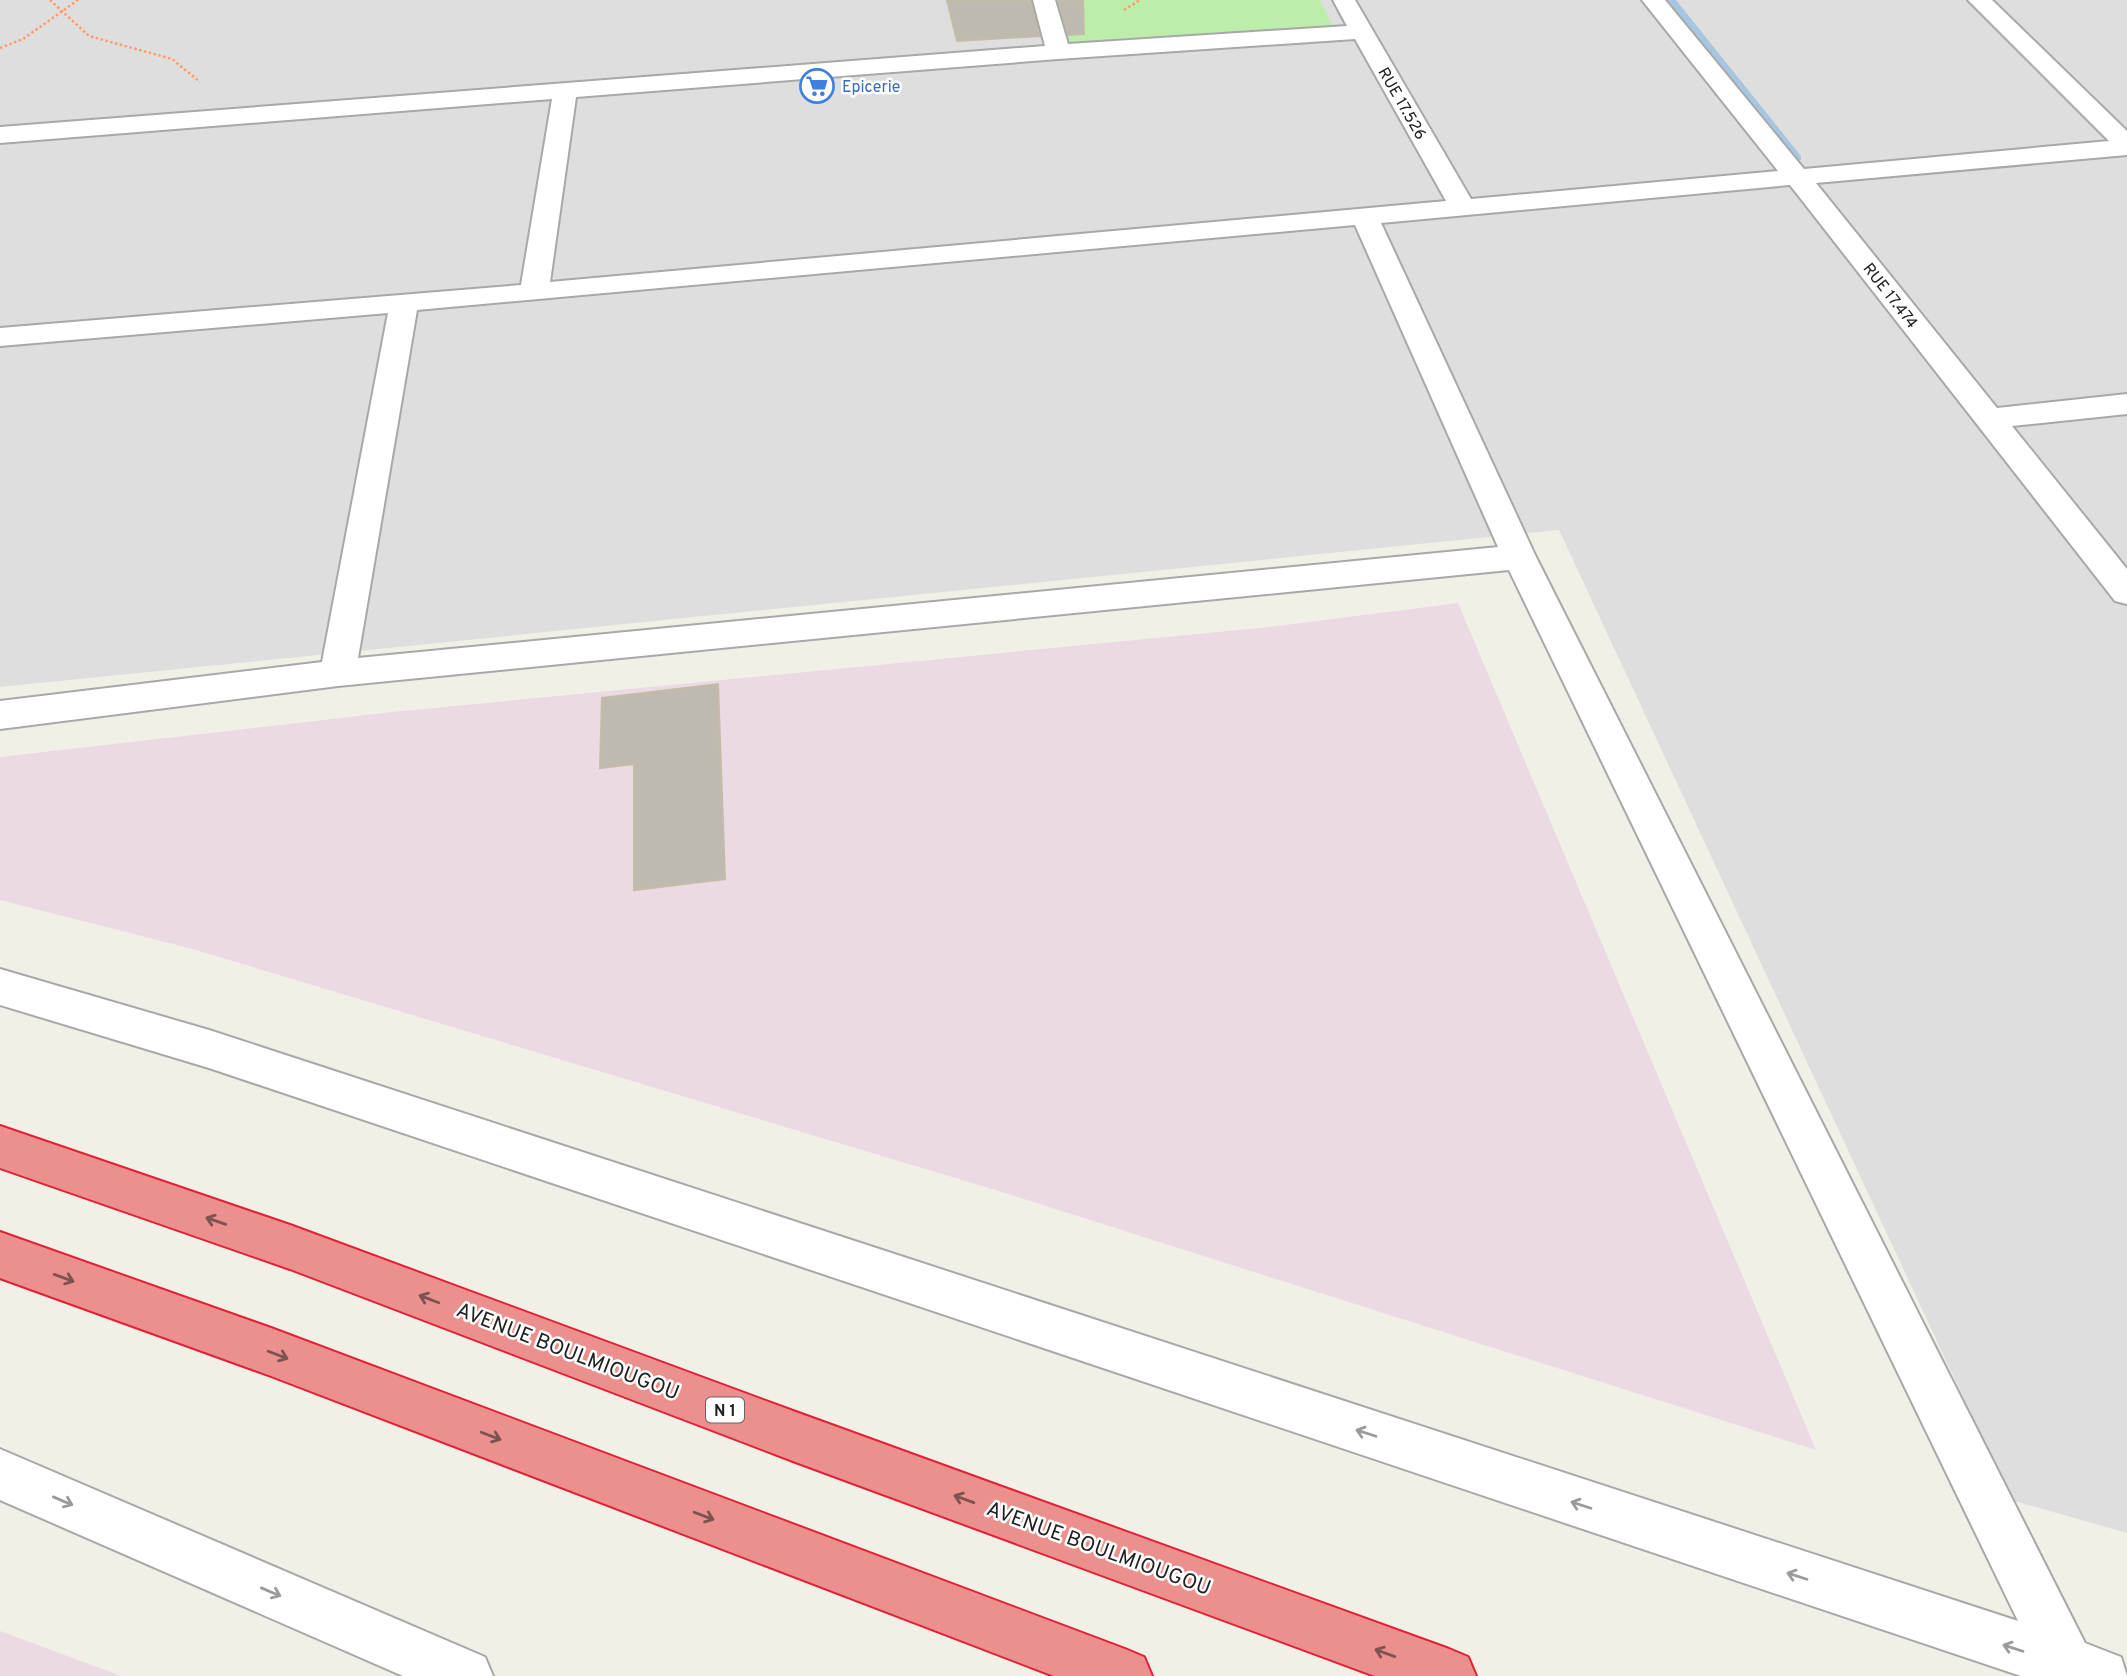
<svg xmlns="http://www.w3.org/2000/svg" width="2127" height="1676" font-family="Overpass,sans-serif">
<rect width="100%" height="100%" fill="#f1f0e7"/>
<path fill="#dfdede" d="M 0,0 L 2127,0 L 2127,1533 L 2011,1500 L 1559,530 L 0,687 Z"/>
<g fill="#ebd9e3">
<path d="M 1458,603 L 1816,1450 L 989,1188 L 189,948 L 0,900 L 0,757 L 393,712 L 1270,627 Z"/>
<path d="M 0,1631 L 121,1676 L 0,1676 Z"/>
</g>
<path fill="#bdedab" d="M 1055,0 L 1320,0 L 1332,25 L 1066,46 Z"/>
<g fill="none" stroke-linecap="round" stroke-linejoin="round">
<path fill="#a6c6e1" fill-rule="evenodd" d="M 1666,0 L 1676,0 L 1801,156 L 1801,160 L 1793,160 Z"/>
</g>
<g fill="#bfbab0" stroke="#c4bba8" stroke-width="2">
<path d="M 947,0 L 1031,0 L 1040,36 L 957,41 Z"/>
<path d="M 1058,0 L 1083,0 L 1084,34 L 1068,35 Z"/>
<path d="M 718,684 L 725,879 L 634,890 L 634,764 L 600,768 L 602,698 Z"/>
</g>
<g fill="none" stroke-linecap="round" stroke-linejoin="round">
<g stroke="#a8a8a8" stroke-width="4">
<g id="minor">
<path d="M 1033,0 L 1055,0 L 1068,44 L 1347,26 L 1333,0 L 1355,0 L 1471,199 L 1778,171 L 1642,0 L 1665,0 L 1804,169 L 2109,141 L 1968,0 L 1992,0 L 2127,131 L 2127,155 L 1816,183 L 1997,408 L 2127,394 L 2127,414 L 2012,426 L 2127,569 L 2127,604 L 2115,601 L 1790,185 L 1381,223 L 1536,557 L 2085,1643 L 2121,1657 L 2127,1676 L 2021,1676 L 209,1068 L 0,1005 L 0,969 L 209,1030 L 2018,1621 L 1509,570 L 338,686 L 0,729 L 0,701 L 322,662 L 388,313 L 0,346 L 0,328 L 521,285 L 552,99 L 0,143 L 0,127 L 1045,46 ZM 1355,39 L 1446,201 L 550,282 L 576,97 L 1058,59 ZM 1355,225 L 1498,547 L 358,658 L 417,310 Z"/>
<path d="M 0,1449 L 485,1657 L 493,1676 L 403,1676 L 0,1500 Z"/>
</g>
</g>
<g stroke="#e32037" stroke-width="4">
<g id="highway">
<path d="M 0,1126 L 290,1225 L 793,1411 L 1449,1649 L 1468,1657 L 1476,1676 L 1375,1676 L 793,1461 L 290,1269 L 0,1168 Z"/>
<path d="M 0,1232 L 271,1328 L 1125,1649 L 1144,1657 L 1152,1676 L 1054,1676 L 271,1376 L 0,1278 Z"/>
</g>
</g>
<g stroke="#ff9b6a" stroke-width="2.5" stroke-dasharray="2.5 2.5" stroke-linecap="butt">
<path d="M 50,0 L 89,36 L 172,59 L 200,82"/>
<path d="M 1124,10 L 1140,0"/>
<path d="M 0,48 L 23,39 L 78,0"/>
</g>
<use href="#minor" fill="#fff" fill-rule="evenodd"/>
<use href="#highway" fill="#eb908c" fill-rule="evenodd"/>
</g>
<defs><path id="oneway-shaft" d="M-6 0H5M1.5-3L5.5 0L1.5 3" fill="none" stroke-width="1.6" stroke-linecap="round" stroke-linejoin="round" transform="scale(1.75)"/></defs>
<g stroke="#7c5351">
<use href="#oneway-shaft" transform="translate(216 1221) rotate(-161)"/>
<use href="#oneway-shaft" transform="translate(64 1278) rotate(20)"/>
<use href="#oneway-shaft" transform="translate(429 1299) rotate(-159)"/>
<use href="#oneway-shaft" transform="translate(278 1355) rotate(21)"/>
<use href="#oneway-shaft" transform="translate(491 1436) rotate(21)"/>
<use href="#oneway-shaft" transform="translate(964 1499) rotate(-160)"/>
<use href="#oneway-shaft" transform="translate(704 1516) rotate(21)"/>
<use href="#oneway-shaft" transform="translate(1385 1653) rotate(-160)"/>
</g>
<g stroke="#9b9b9b">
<use href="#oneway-shaft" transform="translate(1366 1433) rotate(-162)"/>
<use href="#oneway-shaft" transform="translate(63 1501) rotate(23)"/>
<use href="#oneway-shaft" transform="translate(1581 1505) rotate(-162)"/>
<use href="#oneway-shaft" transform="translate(1797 1576) rotate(-162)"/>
<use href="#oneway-shaft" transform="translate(271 1592) rotate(23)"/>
<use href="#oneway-shaft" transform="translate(2013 1648) rotate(-162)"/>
</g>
<defs>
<g id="supermarket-ring" transform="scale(1.75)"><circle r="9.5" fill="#fff" stroke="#3f7fe0" stroke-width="1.5"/><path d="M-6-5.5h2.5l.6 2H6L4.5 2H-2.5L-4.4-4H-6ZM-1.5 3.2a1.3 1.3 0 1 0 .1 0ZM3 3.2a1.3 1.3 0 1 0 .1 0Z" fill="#3f7fe0"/></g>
</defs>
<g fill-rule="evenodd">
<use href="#supermarket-ring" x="817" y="86"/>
</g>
<g text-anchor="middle" stroke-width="5" stroke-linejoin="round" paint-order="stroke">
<g font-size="16" fill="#366cbe" stroke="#fff" text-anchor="start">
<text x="842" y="92">Epicerie</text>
</g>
<g font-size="16" fill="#212121" stroke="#fff">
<text transform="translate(1403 103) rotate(60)" y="6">RUE 17.526</text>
<text transform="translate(1891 295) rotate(52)" y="6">RUE 17.474</text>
</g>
<rect fill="#fff" stroke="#646464" stroke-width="2" x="706" y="1397.5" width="38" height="25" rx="5"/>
<g font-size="16" font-weight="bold" fill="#212121">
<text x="725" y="1416">N 1</text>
</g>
<g font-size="21" fill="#212121" stroke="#fff">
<text transform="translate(568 1351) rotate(21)" y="7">AVENUE BOULMIOUGOU</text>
<text transform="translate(1099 1548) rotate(20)" y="7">AVENUE BOULMIOUGOU</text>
</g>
</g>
</svg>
